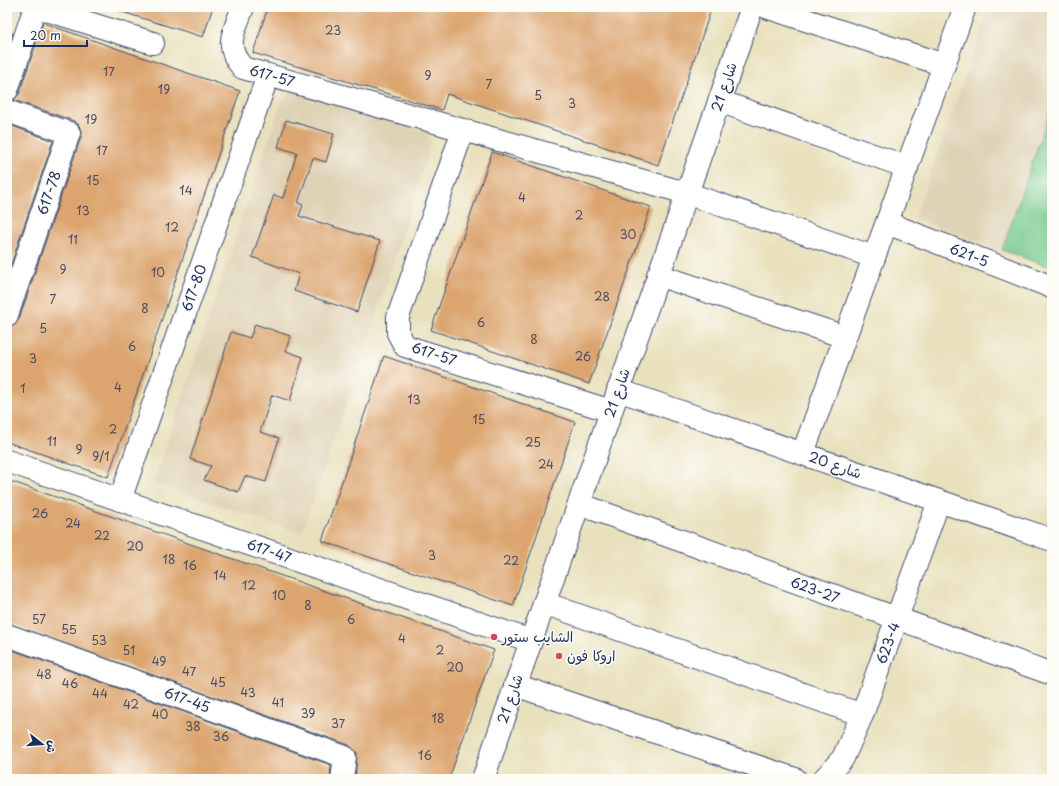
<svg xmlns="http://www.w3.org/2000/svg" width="1059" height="786" font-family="'Playpen Sans','Playpen Sans Arabic',sans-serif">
<rect width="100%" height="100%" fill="#fdfcf7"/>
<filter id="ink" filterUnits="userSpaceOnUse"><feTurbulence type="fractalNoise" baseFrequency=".025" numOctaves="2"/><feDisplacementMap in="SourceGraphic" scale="8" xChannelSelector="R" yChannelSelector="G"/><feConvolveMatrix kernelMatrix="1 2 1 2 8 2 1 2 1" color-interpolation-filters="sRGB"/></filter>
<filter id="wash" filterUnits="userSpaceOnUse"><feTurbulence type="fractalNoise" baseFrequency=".012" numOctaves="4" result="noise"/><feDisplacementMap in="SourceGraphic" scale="16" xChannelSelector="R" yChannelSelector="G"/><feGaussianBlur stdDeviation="0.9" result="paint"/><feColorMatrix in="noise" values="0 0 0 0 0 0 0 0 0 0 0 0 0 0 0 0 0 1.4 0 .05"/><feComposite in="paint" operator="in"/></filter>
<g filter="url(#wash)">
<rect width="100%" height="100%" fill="#e9e1bd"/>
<g fill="#dfd3b6">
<path d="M 990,7 L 1052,7 L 1052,268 L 914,218 Z"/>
<path d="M 293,91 L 427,132 L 432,141 L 370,335 L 302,533 L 153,483 L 281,102 Z"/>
</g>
<path fill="#76c98c" stroke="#487c75" d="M 1052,105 L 1052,268 L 1002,250 Z"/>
<g id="blocks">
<g fill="#dca570">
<path d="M 120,7 L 213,7 L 203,37 L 119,11 Z"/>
<path d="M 268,7 L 712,7 L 658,165 L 447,94 L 442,110 L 253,53 Z"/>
<path d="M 43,23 L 240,91 L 108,477 L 7,442 L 7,327 L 15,325 L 19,319 L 81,137 L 81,131 L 79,125 L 74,121 L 14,100 L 19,94 Z"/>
<path d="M 7,31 L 13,33 L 7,51 Z"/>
<path d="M 286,120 L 334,134 L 326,162 L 313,158 L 298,203 L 303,205 L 299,216 L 380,241 L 357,312 L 294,291 L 299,274 L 252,257 L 274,195 L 283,198 L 297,153 L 278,147 Z"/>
<path d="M 7,124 L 53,141 L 7,276 Z"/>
<path d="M 492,152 L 651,207 L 589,384 L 431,330 Z"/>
<path d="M 255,324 L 290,336 L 286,351 L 303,357 L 290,401 L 272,395 L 260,432 L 279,438 L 266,482 L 245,476 L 238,492 L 204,480 L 211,466 L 190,459 L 231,332 L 250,338 Z"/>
<path d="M 384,356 L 575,422 L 513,606 L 322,541 Z"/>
<path d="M 7,480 L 494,650 L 449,779 L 355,779 L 357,753 L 349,745 L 7,623 Z"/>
<path d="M 7,648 L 331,765 L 330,779 L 7,779 Z"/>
</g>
</g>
</g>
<g filter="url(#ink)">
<use href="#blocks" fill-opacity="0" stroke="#3a4a6c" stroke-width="1"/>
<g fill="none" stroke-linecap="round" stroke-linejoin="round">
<g stroke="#3a4a6c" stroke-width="24">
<g id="minor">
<path d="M 37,7 L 153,43"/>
<path d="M 243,7 C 234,32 223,46 243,68 L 463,130"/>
<path d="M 766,7 L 944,65"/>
<path d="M 7,90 L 35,7"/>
<path d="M 719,101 L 907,167"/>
<path d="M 7,111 L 69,133 L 7,315"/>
<path d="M 887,223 L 1052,287"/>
<path d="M 658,275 L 845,337"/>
<path d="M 618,390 L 1052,540"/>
<path d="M 611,411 L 405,346 L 398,333 L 398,317 L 463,130 L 686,193 L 874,257"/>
<path d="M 803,453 L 965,7"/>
<path d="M 7,461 L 531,641"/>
<path d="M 120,500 L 268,75"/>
<path d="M 579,504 L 1052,674"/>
<path d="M 544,603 L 862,715"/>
<path d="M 7,635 L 345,757 L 342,779"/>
<path d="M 515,685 L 795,779"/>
<path d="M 483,779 L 752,7"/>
<path d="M 824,779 L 843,758 L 862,715 L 939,501"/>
</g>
</g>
<use href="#minor" stroke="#fff" stroke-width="22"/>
</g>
</g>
<g fill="#d1495b" stroke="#fdfcf7" stroke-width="1.5">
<circle cx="494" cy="637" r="4"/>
<circle cx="559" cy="656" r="4"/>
</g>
<g text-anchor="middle" stroke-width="3" stroke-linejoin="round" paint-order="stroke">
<g font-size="12" fill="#4b4c62">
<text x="333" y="35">23</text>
<text x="109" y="76">17</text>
<text x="428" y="80">9</text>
<text x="489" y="89">7</text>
<text x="164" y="94">19</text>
<text x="538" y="100">5</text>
<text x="572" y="108">3</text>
<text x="91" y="124">19</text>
<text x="102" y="155">17</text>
<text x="93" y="185">15</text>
<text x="186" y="195">14</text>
<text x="522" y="202">4</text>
<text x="83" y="215">13</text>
<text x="579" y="220">2</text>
<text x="172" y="232">12</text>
<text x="628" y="239">30</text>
<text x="73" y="244">11</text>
<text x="63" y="274">9</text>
<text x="158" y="277">10</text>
<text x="602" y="301">28</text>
<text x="53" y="304">7</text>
<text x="145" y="313">8</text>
<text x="481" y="327">6</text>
<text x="43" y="333">5</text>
<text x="534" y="344">8</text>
<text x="132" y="351">6</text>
<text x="583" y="361">26</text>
<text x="33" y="363">3</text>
<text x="118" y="392">4</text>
<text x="23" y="393">1</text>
<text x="414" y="404">13</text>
<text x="479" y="424">15</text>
<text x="113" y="434">2</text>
<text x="52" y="446">11</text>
<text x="533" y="447">25</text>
<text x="79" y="454">9</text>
<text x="101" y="461">9/1</text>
<text x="546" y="469">24</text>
<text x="40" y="518">26</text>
<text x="73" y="528">24</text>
<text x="102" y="540">22</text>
<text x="135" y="551">20</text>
<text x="432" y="560">3</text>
<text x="169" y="564">18</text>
<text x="511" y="565">22</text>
<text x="190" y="570">16</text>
<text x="220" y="580">14</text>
<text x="249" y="590">12</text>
<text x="279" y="600">10</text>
<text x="308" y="610">8</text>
<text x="39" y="624">57</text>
<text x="351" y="624">6</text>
<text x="69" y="634">55</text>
<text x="402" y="643">4</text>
<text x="99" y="645">53</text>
<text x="129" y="655">51</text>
<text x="440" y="655">2</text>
<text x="159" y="666">49</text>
<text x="455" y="672">20</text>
<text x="189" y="676">47</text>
<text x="44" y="679">48</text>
<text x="218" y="687">45</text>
<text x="70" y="688">46</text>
<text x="248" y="697">43</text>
<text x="100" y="698">44</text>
<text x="278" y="707">41</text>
<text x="131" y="709">42</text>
<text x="308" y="718">39</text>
<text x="160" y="719">40</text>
<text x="438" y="723">18</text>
<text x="338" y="728">37</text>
<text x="193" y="731">38</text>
<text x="221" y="741">36</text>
<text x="425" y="760">16</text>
</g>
<g font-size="14" fill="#1b2f5e" stroke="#fdfcf7">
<text transform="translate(272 76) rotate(16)" y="5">617-57</text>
<text transform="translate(724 87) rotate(-71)" y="5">شارع 21</text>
<text transform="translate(49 193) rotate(-71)" y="5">617-78</text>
<text transform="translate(969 255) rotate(21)" y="5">621-5</text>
<text transform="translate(194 288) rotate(-71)" y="5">617-80</text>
<text transform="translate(434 354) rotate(18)" y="5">617-57</text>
<text transform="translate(617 393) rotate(-71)" y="5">شارع 21</text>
<text transform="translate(835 465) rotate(19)" y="5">شارع 20</text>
<text transform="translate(269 551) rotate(19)" y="5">617-47</text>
<text transform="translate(815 590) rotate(20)" y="5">623-27</text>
<text transform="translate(888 643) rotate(-70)" y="5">623-4</text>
<text transform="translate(510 699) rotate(-71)" y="5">شارع 21</text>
<text transform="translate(187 700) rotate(20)" y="5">617-45</text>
</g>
<g font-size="14" fill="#1b2f5e" stroke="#fdfcf7" text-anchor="start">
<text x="502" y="642">الشايب ستور</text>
<text x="567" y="661">اروكا فون</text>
</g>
</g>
<rect width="1059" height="786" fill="none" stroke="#fdfcf7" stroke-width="24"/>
<g transform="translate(42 744) rotate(107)" stroke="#fdfcf7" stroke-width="3" paint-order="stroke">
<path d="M0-3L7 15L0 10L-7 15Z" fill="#1b2f5e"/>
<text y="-6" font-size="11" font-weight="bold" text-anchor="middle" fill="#1b2f5e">ش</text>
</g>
<path d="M24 40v6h63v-6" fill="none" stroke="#1b2f5e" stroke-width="2"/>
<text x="30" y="40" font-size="12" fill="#1b2f5e" stroke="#fdfcf7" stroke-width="3" paint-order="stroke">20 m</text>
</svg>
